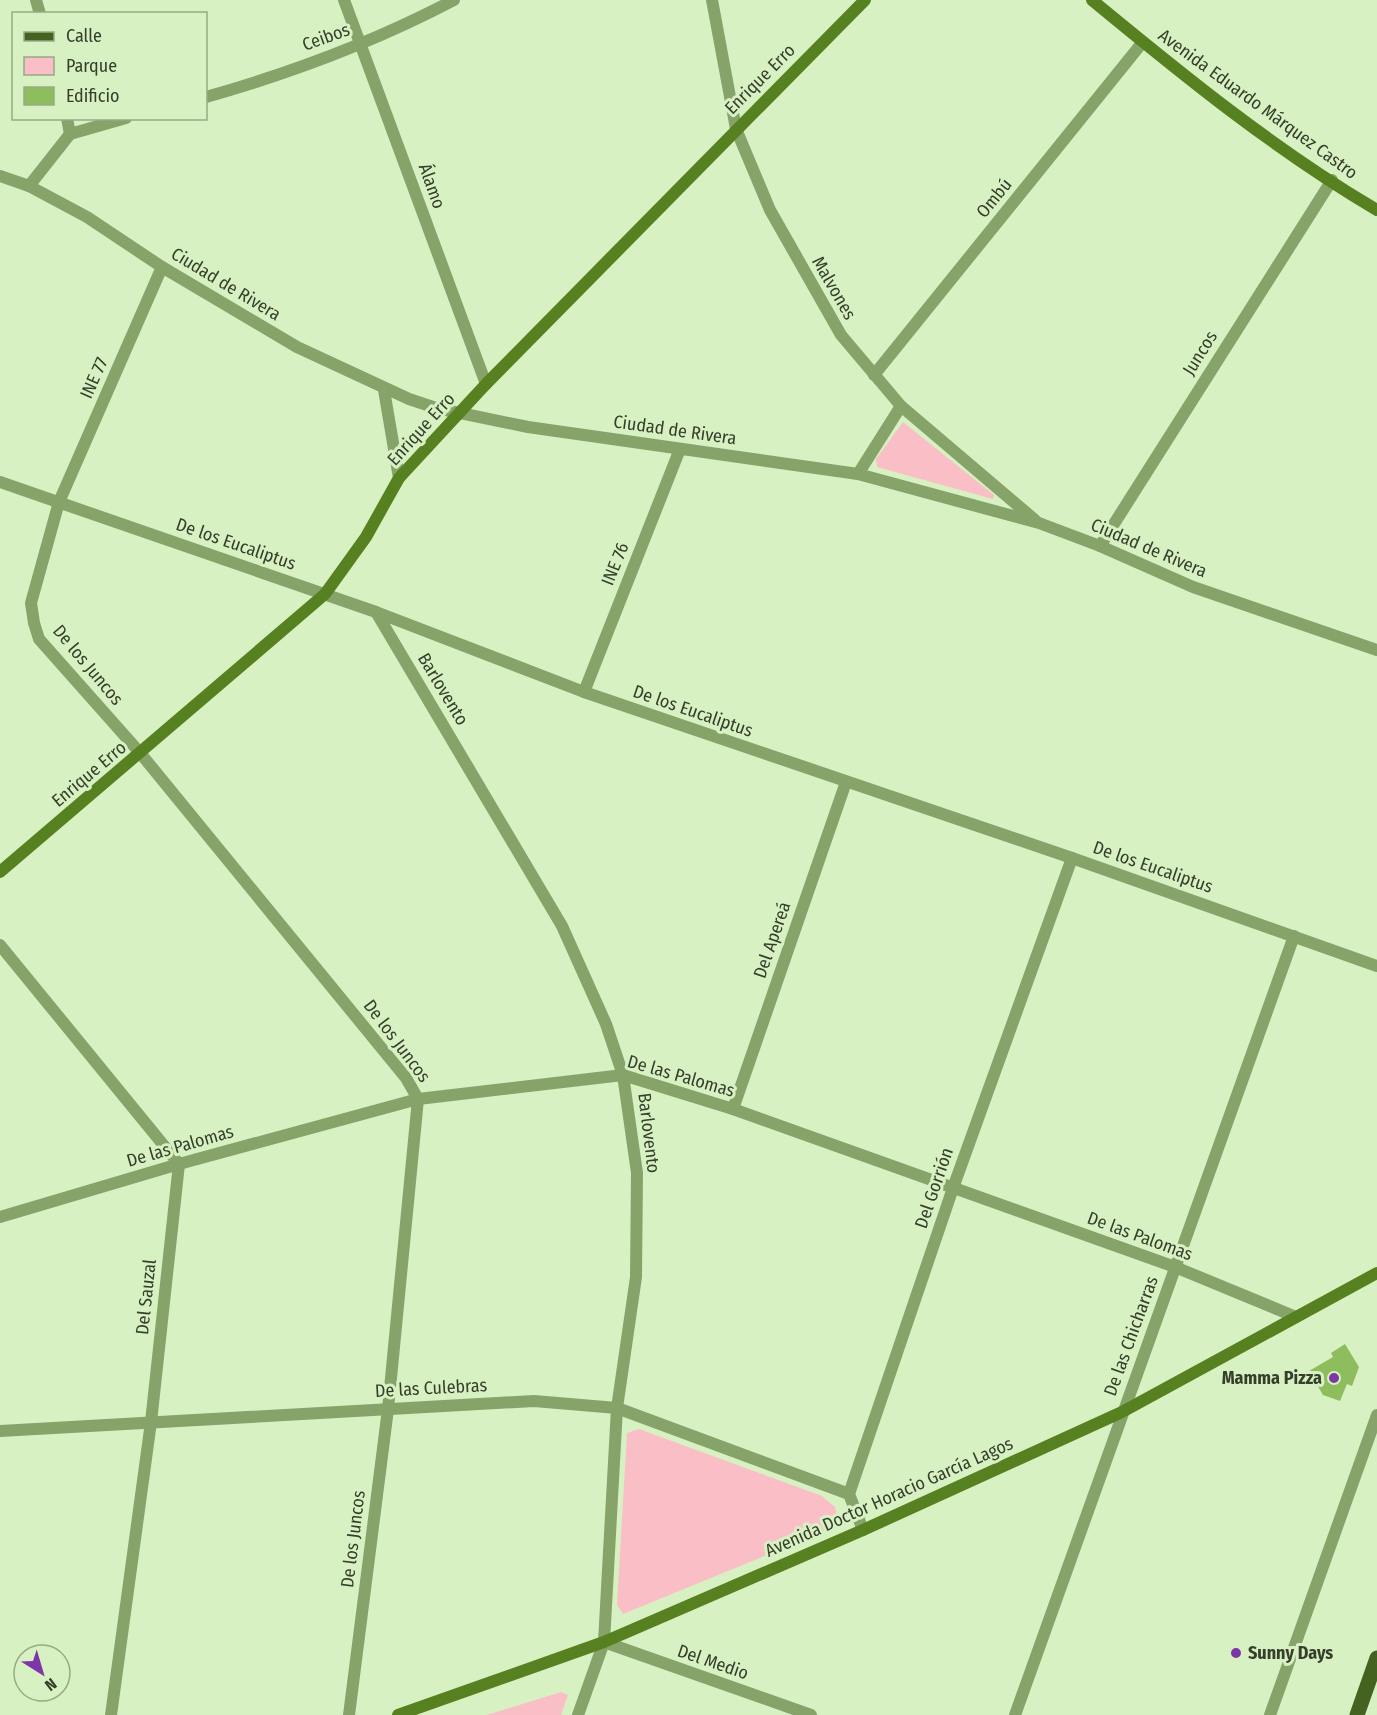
<svg xmlns="http://www.w3.org/2000/svg" width="1377" height="1715" font-family="'Fira Sans Condensed',sans-serif">
<rect width="100%" height="100%" fill="#d8f1c2"/>
<g fill="#fabfc6">
<path d="M 903,422 L 994,495 L 993,499 L 877,467 L 876,459 Z"/>
<path d="M 639,1429 L 822,1496 L 835,1507 L 840,1525 L 623,1614 L 617,1605 L 627,1433 Z"/>
<path d="M 561,1692 L 568,1695 L 561,1715 L 487,1715 Z"/>
</g>
<path fill="#8ebd5d" d="M 1345,1344 L 1359,1367 L 1352,1386 L 1347,1384 L 1340,1401 L 1323,1395 L 1309,1371 L 1333,1357 L 1331,1353 Z"/>
<g fill="none" stroke-linecap="round" stroke-linejoin="round">
<g stroke="#86a469" stroke-width="12">
<path d="M 36,0 L 40,14"/>
<path d="M 344,0 L 486,384"/>
<path d="M 712,0 L 736,129 L 770,210 L 841,335 L 901,406 L 1035,520"/>
<path d="M 206,97 C 291,73 376,41 454,0"/>
<path d="M 67,118 L 70,134"/>
<path d="M 0,176 L 29,186 L 87,217 L 162,267 L 297,347 L 409,399 L 436,408 L 528,427 L 858,474 L 1039,523 L 1100,546 L 1193,587 L 1377,650"/>
<path d="M 29,186 L 70,134 L 126,118"/>
<path d="M 162,267 L 59,502 L 31,603 L 34,623 L 39,639 L 141,754 L 406,1078 L 418,1099 L 388,1409 L 349,1715"/>
<path d="M 874,375 L 1142,43"/>
<path d="M 384,390 L 399,478"/>
<path d="M 858,474 L 901,406"/>
<path d="M 0,482 L 376,612 L 584,692 L 1072,858 L 1377,966"/>
<path d="M 1100,546 L 1332,180"/>
<path d="M 376,612 L 562,926 L 606,1024 L 623,1075 L 637,1173 L 636,1277 L 617,1408 L 604,1642 L 578,1715"/>
<path d="M 584,692 L 680,449"/>
<path d="M 0,945 L 179,1164 L 151,1422 L 111,1715"/>
<path d="M 733,1109 L 846,782"/>
<path d="M 0,1217 L 179,1164 L 418,1099 L 623,1075 L 733,1109 L 1175,1267 L 1296,1317"/>
<path d="M 0,1431 L 534,1401 L 617,1408 L 849,1494"/>
<path d="M 863,1530 L 849,1494 L 953,1188 L 1072,858"/>
<path d="M 604,1642 L 811,1715"/>
<path d="M 1015,1715 L 1294,936"/>
<path d="M 1270,1715 L 1377,1415"/>
</g>
<g stroke="#578120" stroke-width="12">
<path d="M 1092,0 C 1183,75 1275,150 1377,210"/>
<path d="M 0,872 L 325,594 L 366,537 L 399,478 L 486,384 L 865,0"/>
<path d="M 398,1715 L 604,1642 L 863,1530 L 1122,1412 L 1377,1273"/>
</g>
<path stroke="#446321" stroke-width="15" d="M 1357,1715 L 1377,1658"/>
</g>
<g fill="#7e35a8" stroke="#d8f1c2" stroke-width="2">
<circle cx="1334" cy="1378" r="6"/>
<circle cx="1236" cy="1653" r="6"/>
</g>
<g text-anchor="middle" stroke-width="6" stroke-linejoin="round" paint-order="stroke">
<g font-size="18" fill="#353f2c" stroke="#d8f1c2">
<text transform="translate(326 37) rotate(-20)" y="6">Ceibos</text>
<text transform="translate(760 79) rotate(-45)" y="6">Enrique Erro</text>
<text transform="translate(1258 104) rotate(36)" y="6">Avenida Eduardo Márquez Castro</text>
<text transform="translate(432 186) rotate(70)" y="6">Álamo</text>
<text transform="translate(994 198) rotate(-51)" y="6">Ombú</text>
<text transform="translate(226 284) rotate(31)" y="6">Ciudad de Rivera</text>
<text transform="translate(834 288) rotate(60)" y="6">Malvones</text>
<text transform="translate(1200 353) rotate(-58)" y="6">Juncos</text>
<text transform="translate(94 378) rotate(-66)" y="6">INE 77</text>
<text transform="translate(421 429) rotate(-48)" y="6">Enrique Erro</text>
<text transform="translate(675 430) rotate(8)" y="6">Ciudad de Rivera</text>
<text transform="translate(236 544) rotate(19)" y="6">De los Eucaliptus</text>
<text transform="translate(1149 548) rotate(23)" y="6">Ciudad de Rivera</text>
<text transform="translate(615 564) rotate(-68)" y="6">INE 76</text>
<text transform="translate(88 665) rotate(50)" y="6">De los Juncos</text>
<text transform="translate(443 689) rotate(59)" y="6">Barlovento</text>
<text transform="translate(693 711) rotate(19)" y="6">De los Eucaliptus</text>
<text transform="translate(89 774) rotate(-40)" y="6">Enrique Erro</text>
<text transform="translate(1153 867) rotate(19)" y="6">De los Eucaliptus</text>
<text transform="translate(772 940) rotate(-71)" y="6">Del Apereá</text>
<text transform="translate(397 1041) rotate(53)" y="6">De los Juncos</text>
<text transform="translate(681 1076) rotate(16)" y="6">De las Palomas</text>
<text transform="translate(649 1133) rotate(83)" y="6">Barlovento</text>
<text transform="translate(180 1146) rotate(-16)" y="6">De las Palomas</text>
<text transform="translate(934 1188) rotate(-71)" y="6">Del Gorrión</text>
<text transform="translate(1140 1236) rotate(20)" y="6">De las Palomas</text>
<text transform="translate(146 1297) rotate(-84)" y="6">Del Sauzal</text>
<text transform="translate(1131 1336) rotate(-70)" y="6">De las Chicharras</text>
<text transform="translate(431 1388) rotate(-3)" y="6">De las Culebras</text>
<text transform="translate(889 1497) rotate(-24)" y="6">Avenida Doctor Horacio García Lagos</text>
<text transform="translate(353 1539) rotate(-83)" y="6">De los Juncos</text>
<text transform="translate(713 1662) rotate(19)" y="6">Del Medio</text>
</g>
<g font-size="18" font-weight="bold" fill="#353f2c" stroke="#d8f1c2" text-anchor="end">
<text x="1322" y="1384">Mamma Pizza</text>
<text x="1248" y="1659" text-anchor="start">Sunny Days</text>
</g>
</g>
<rect x="12" y="12" width="195" height="108" fill="#d8f1c2" stroke="#97aa86" stroke-width="1.5"/>
<rect x="24" y="32" width="30" height="9" fill="#446321" stroke="#97aa86" stroke-width="1.5"/>
<text x="66" y="42" font-size="18" fill="#353f2c">Calle</text>
<rect x="24" y="57" width="30" height="18" fill="#fabfc6" stroke="#97aa86" stroke-width="1.5"/>
<text x="66" y="72" font-size="18" fill="#353f2c">Parque</text>
<rect x="24" y="87" width="30" height="18" fill="#8ebd5d" stroke="#97aa86" stroke-width="1.5"/>
<text x="66" y="102" font-size="18" fill="#353f2c">Edificio</text>
<g transform="translate(42 1673) rotate(143)"><circle r="28" fill="#d8f1c2" stroke="#97aa86" stroke-width="1.5"/>
<path d="M0-4.5L10 22L0 15L-10 22Z" fill="#7e35a8"/>
<text y="-9" font-size="16" font-weight="bold" text-anchor="middle" fill="#353f2c">N</text>
</g>
</svg>
